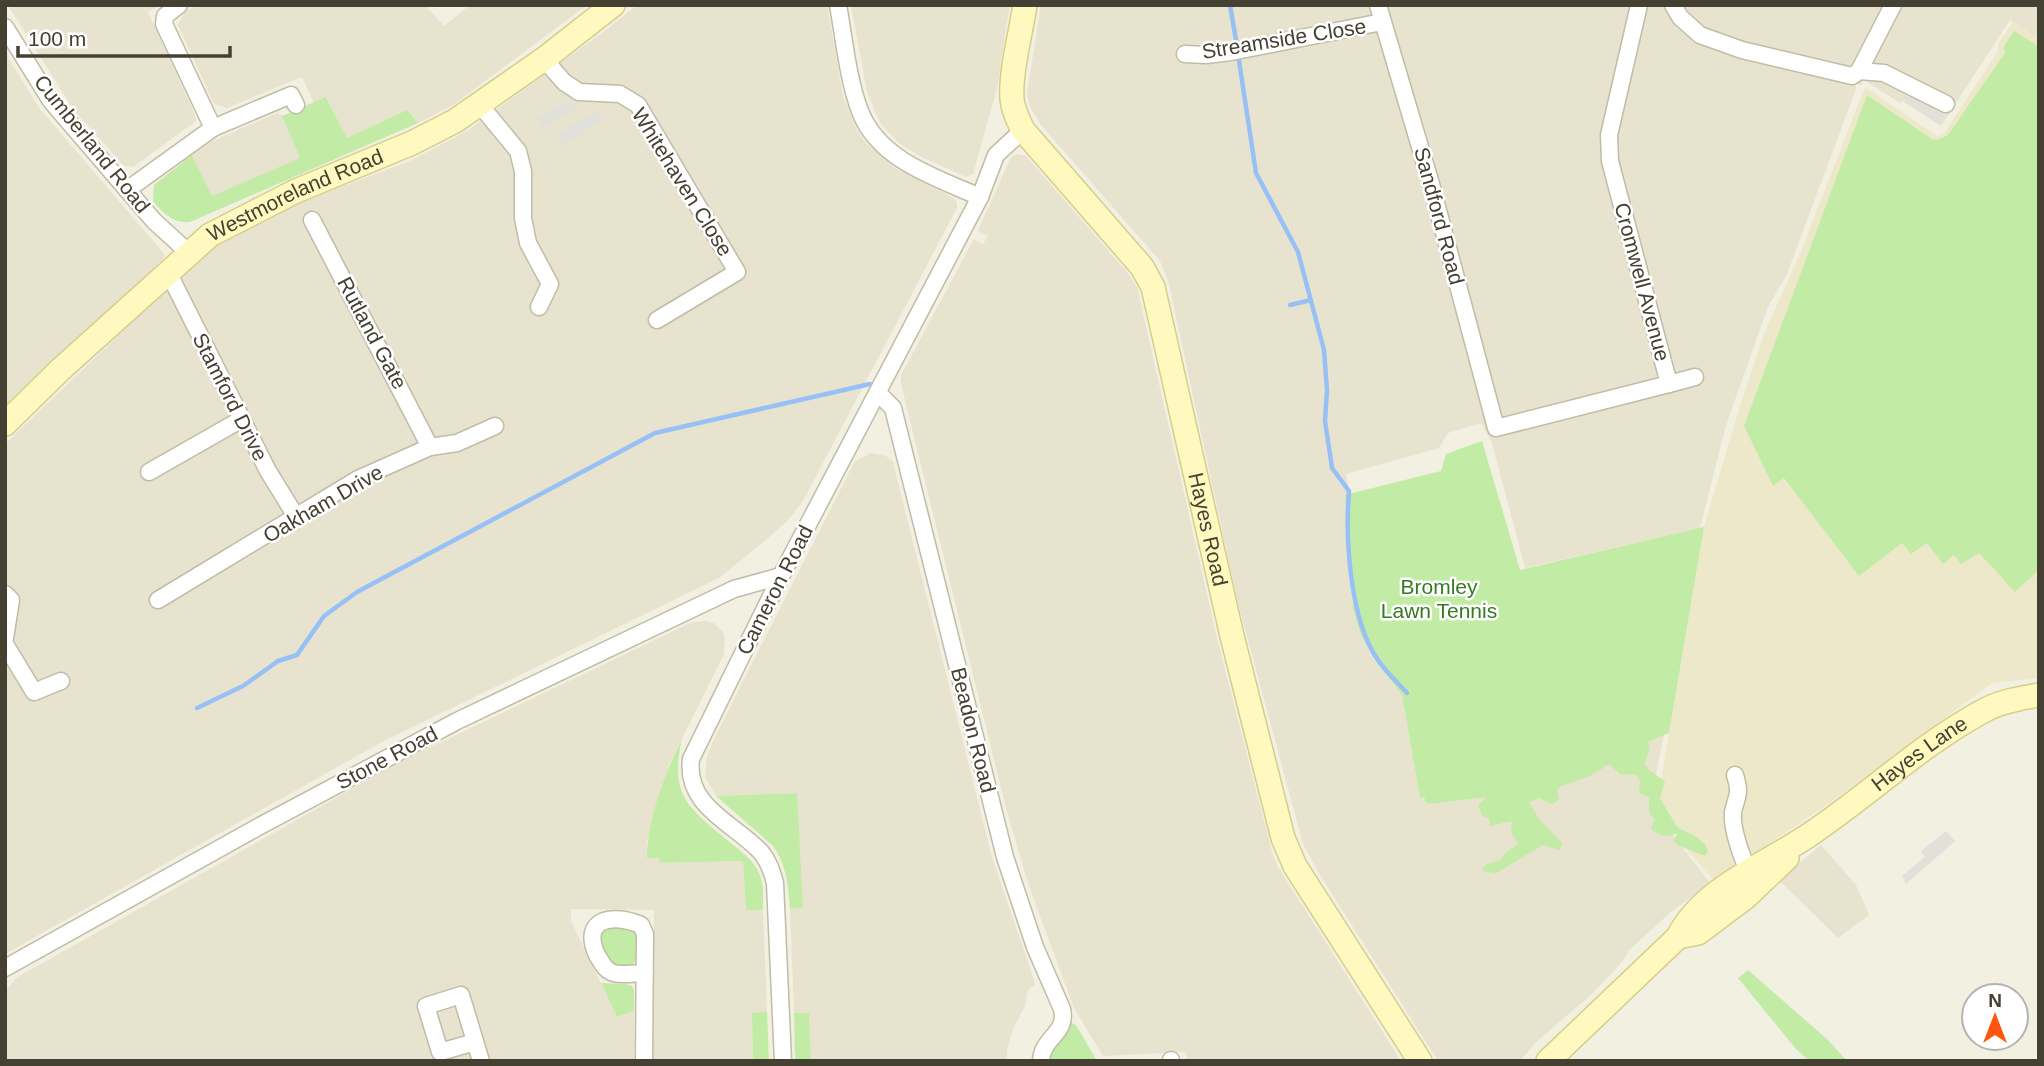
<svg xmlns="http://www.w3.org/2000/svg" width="2044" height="1066" font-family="Helvetica,sans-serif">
<rect width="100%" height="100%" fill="#f2f0e1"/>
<g fill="#e7e3cf">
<path d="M 8,5 L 160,5 L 148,12 L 195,115 L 196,121 L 133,167 L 124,166 L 73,109 Z"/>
<path d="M 198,5 L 425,5 L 444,26 L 470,5 L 587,5 L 453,105 L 418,123 L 407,110 L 347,138 L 327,98 L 314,103 L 302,77 L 227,108 L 214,104 L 178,25 L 185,12 Z"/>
<path d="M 637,5 L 827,5 L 843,96 L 857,130 L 867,144 L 895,168 L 952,197 L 957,202 L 957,208 L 803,501 L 789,519 L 766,540 L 719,578 L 380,743 L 5,954 L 5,444 L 144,311 L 224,239 L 285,208 L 410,161 L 467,131 L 606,30 Z"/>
<path d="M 851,5 L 1010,5 L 997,88 L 973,174 L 966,177 L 921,157 L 900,144 L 880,123 L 867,92 Z"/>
<path d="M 1041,5 L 2039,5 L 2039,39 L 2010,20 L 1941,126 L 1902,101 L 1900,103 L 1864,80 L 1861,85 L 1856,84 L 1856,89 L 1787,274 L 1768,307 L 1726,425 L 1700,528 L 1525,568 L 1492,443 L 1481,423 L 1448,433 L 1439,448 L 1346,474 L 1350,494 L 1345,496 L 1377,663 L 1402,695 L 1420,798 L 1565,777 L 1664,735 L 1652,793 L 1652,808 L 1710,883 L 1671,912 L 1629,950 L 1622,962 L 1591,995 L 1535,1043 L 1520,1061 L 1438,1061 L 1320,875 L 1303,844 L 1237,599 L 1168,280 L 1160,261 L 1041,125 L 1029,105 L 1027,93 Z"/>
<path d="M 5,53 L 40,109 L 165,255 L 163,259 L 5,410 Z"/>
<path d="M 277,113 L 282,116 L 300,158 L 212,197 L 192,155 L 210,142 Z"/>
<path d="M 1016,154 L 1026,156 L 1127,272 L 1137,287 L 1217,638 L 1272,852 L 1278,867 L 1401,1061 L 1187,1061 L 1186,1052 L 1103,1056 L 1074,1008 L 1029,886 L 1006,808 L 901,384 L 901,375 L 974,239 L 983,244 L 988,236 L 978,231 L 1011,157 Z"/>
<path d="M 871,453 L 886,456 L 893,462 L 992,857 L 1034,980 L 1035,985 L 1028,990 L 1025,1006 L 1013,1029 L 1007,1050 L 1007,1061 L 811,1061 L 809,1013 L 794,1013 L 790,909 L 803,908 L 796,793 L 716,796 L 705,777 L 707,757 L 713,741 L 743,681 L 855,461 Z"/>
<path d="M 706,621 L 714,623 L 722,631 L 725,637 L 724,654 L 669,765 L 647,842 L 647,858 L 659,857 L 660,863 L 743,861 L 746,909 L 763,910 L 767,1012 L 752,1013 L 753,1061 L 653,1061 L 654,910 L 571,909 L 571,921 L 617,1017 L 634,1011 L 634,1061 L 5,1061 L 5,992 L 16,978 L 398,763 L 692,622 Z"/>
<path d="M 1821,845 L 1856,885 L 1869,915 L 1838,938 L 1779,880 Z"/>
</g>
<path fill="#ede8ca" d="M 2013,22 L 2039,39 L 2039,678 L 1992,683 L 1831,802 L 1714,881 L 1686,848 L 1660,812 L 1658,798 L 1704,527 L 1739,409 L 1764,334 L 1801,251 L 1865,87 L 1937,136 L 1943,135 L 1998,51 L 1998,44 Z"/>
<g fill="#c2eba6">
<path d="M 2014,31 L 2039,47 L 2039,570 L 2015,592 L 1979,553 L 1961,564 L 1954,555 L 1943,564 L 1927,543 L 1911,554 L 1902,543 L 1859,576 L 1784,478 L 1773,486 L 1744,426 L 1867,95 L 1932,139 L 1937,140 L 1948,135 L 2005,53 L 2004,46 Z"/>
<path d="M 326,97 L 347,138 L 407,110 L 418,123 L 190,222 C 173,224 163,213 153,201 L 154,185 L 192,155 L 212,196 L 300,158 L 282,116 Z"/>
<path d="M 1482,441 L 1520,570 L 1704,527 L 1669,733 L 1648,742 L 1650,749 L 1644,764 L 1649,770 L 1665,781 L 1660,798 L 1677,827 L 1695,836 L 1705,844 L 1708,851 L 1705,856 L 1677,845 L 1674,840 L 1678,833 C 1667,838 1661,836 1651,829 L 1655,819 L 1649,813 L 1649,797 L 1639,793 L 1640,781 L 1637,775 L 1620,774 L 1609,764 L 1592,775 L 1557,788 L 1559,800 L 1552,804 L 1539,798 L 1529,802 L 1539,819 L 1563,844 L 1559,850 L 1543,845 L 1496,873 L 1483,871 L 1483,867 L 1487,864 L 1501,860 L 1504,854 L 1518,844 L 1511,832 L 1512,821 L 1490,826 L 1489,818 L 1482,816 L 1478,805 L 1487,797 L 1428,804 L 1424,800 L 1426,797 L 1420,798 L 1402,695 L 1377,663 L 1361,635 L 1352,606 L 1354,605 L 1345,495 L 1441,471 L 1446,454 Z"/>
<path d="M 682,739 C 668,799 692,810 733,845 C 743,853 754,861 759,873 C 764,884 763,897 763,910 L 746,910 L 743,861 L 659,863 L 659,858 L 647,858 C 647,821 665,773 682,739 Z"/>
<path d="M 797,793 L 803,908 L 790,909 C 788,885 787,866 773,846 L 716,796 Z"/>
<path d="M 607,926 L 629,927 L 637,933 C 638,949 643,968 620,967 C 615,967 613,968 610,963 C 605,958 602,949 599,943 L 601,930 Z"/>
<path d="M 1748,970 L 1828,1040 L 1847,1061 L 1809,1061 L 1796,1049 L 1738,978 Z"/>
<path d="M 601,983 L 626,984 L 632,986 L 634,991 L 634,1011 L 617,1017 Z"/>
<path d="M 767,1012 L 769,1061 L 753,1061 L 752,1013 Z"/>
<path d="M 794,1013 L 809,1013 L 811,1061 L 795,1061 Z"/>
<path d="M 1069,1022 L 1076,1025 L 1097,1061 L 1050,1061 C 1051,1047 1063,1038 1069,1022 Z"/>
</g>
<g fill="#e2e0db">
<path d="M 1908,91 L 1945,116 L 1939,124 L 1903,99 Z"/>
<path d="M 572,98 L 577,107 L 543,128 L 537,119 Z"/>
<path d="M 597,111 L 603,120 L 563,144 L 557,135 Z"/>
<path d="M 1946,831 L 1955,841 L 1906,884 L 1902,876 L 1925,857 L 1921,851 Z"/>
</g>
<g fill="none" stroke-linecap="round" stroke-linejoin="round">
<g stroke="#97c1f6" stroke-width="4.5">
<path d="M 1230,5 L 1237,46"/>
<path d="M 1238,54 L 1256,173 L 1298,252 L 1324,350 L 1327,390 L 1325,421 L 1332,468 L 1349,491 C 1345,538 1350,621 1378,660 C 1386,672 1397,682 1407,693"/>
<path d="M 1290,305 L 1311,300"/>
<path d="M 197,708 L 243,686 L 278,661 L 297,655 L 324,616 L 357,592 L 655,433 L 870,384"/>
</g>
<g stroke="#c1bca6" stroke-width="19">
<g id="minor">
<path d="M 179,5 L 165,16 L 164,24 L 213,128"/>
<path d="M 838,5 C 844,38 848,80 860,111 C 878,160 937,178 980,197"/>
<path d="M 1378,5 L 1431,184 L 1496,428 L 1669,384 L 1610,161 L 1609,135 L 1639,5"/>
<path d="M 1673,5 L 1680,17 L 1700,35 L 1742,50 L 1852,76 L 1859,71 L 1893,5"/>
<path d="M 5,27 L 51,101 L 154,221 L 189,253"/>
<path d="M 1185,54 L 1206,55 L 1231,52 L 1382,22"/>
<path d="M 544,59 L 564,82 L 579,92 L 620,94 L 638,105 L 737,272 L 657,320"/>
<path d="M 1859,71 L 1884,73 L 1946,104"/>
<path d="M 480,105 L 518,151 L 523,171 L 523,218 L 528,243 L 550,284 L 539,307"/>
<path d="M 127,190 L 213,128 L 291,95 L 296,105"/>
<path d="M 312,220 L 430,447"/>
<path d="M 168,272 L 268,471 L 297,518"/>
<path d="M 1669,384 L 1695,377"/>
<path d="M 878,393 L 893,408 L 1005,857 L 1035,947 L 1062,1009 C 1068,1034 1042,1037 1041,1061"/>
<path d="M 149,472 L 242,419"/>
<path d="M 5,594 L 11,600 L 5,638"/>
<path d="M 158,600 L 358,479 L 430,447 L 457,443 L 495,426"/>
<path d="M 5,644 L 34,692 L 61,681"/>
<path d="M 1735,775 C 1741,795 1737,794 1733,812 C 1731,827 1742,859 1749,871"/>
<path d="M 5,968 L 258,827 L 457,721 L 734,589 L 781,576"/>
<path d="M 475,1042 L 440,1052 L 426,1006 L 461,995 L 481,1061"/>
<path d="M 1171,1060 L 1171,1061"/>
<path d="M 644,1061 L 645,934 L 641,925 C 614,913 580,918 597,955 C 601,961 604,969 611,972 C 620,976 634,973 645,973"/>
<path d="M 783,1061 L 775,883 C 772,871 768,859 759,850 C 731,822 685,805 691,759 L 781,576 L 980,197 L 996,155 L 1023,130"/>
</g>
</g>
<g stroke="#d6ce8d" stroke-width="26">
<g id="secondary">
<path id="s1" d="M 1025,5 C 1021,32 1010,73 1012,99 C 1013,110 1018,120 1023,130 L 1142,267 L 1153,287 L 1232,636 L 1283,838 L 1295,866 L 1420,1061"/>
<path id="s2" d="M 5,424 L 60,370 L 210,235 L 296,191 L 412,143 L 455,121 L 544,59 L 613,5"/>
<path d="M 1678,937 L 1698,933 L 1746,897 L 1787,858"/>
<path id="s3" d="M 1548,1061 L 1678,937 C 1702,888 1769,863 1812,833 C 1871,793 1924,742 1987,709 C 2003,701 2022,698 2039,695"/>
</g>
</g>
<use href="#minor" stroke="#fff" stroke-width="16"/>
<use href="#secondary" stroke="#fff9bf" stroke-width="23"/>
</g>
<g text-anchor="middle" stroke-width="5" stroke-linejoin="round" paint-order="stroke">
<g font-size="21" fill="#444032" stroke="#fff">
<text transform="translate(1284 39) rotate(-9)" y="7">Streamside Close</text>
<text transform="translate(92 144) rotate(51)" y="7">Cumberland Road</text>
<text transform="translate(682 182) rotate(58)" y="7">Whitehaven Close</text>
<text dy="7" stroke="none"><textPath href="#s2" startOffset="373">Westmoreland Road</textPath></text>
<text transform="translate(1439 216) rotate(75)" y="7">Sandford Road</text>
<text transform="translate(1642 282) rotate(75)" y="7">Cromwell Avenue</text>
<text transform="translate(372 333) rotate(62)" y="7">Rutland Gate</text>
<text transform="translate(230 397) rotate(63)" y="7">Stamford Drive</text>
<text transform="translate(323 504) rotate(-30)" y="7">Oakham Drive</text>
<text dy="7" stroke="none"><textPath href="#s1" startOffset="581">Hayes Road</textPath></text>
<text transform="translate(775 590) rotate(-63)" y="7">Cameron Road</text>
<text transform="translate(973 730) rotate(76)" y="7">Beadon Road</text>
<text dy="7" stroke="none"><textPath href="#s3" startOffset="485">Hayes Lane</textPath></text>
<text transform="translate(387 758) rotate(-28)" y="7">Stone Road</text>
</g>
<g font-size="21" fill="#367a21" stroke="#fff">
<text x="1439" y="594">Bromley<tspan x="1439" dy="24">Lawn Tennis</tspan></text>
</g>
</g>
<rect width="2044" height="1066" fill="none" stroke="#444032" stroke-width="14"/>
<g transform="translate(1995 1017)"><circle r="33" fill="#ffffff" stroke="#b4b3ad" stroke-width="2"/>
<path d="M0-5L12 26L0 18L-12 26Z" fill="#ff550c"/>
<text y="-10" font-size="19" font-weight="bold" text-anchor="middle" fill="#444032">N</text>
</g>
<path d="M18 46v10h212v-10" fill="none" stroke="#444032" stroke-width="3.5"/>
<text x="28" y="46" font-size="21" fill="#444032" stroke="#ffffff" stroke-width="5" paint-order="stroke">100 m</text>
</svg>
